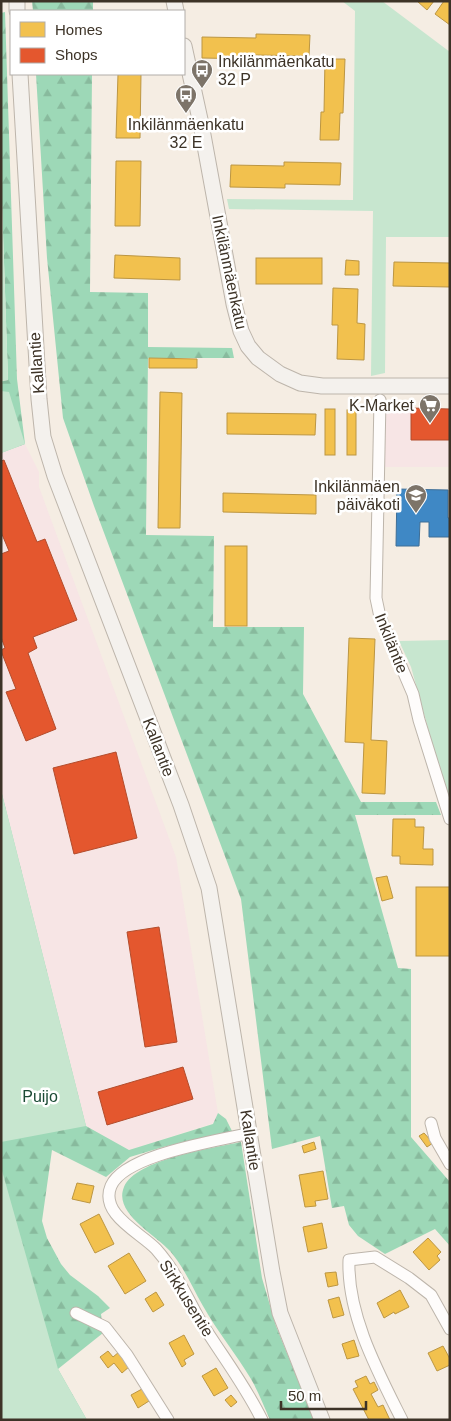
<svg xmlns="http://www.w3.org/2000/svg" width="451" height="1421" font-family="Arial,sans-serif">
<defs>
<pattern id="forest-firs" width="22" height="20" patternUnits="userSpaceOnUse" patternTransform="scale(1.25)"><rect width="22" height="20" fill="#9dd8b7"/><path d="M5 1l3.5 6h-7zM16 11l3.5 6h-7z" fill="#88ba9d"/></pattern>
</defs>
<rect width="100%" height="100%" fill="#f5ede3"/>
<g fill="#f7e5e5">
<path d="M 379,408 L 450,409 L 450,467 L 378,467 Z"/>
<path d="M 25,444 L 39,472 L 39,487 L 176,857 L 218,1113 L 214,1123 L 129,1150 L 86,1126 L 1,790 L 1,453 Z"/>
</g>
<g fill="url(#forest-firs)">
<path d="M 32,1 L 93,1 L 93,11 L 33,11 Z"/>
<path d="M 5,12 L 17,379 L 25,444 L 1,453 L 1,381 L 8,380 L 1,174 L 1,13 Z"/>
<path d="M 36,74 L 92,74 L 90,292 L 148,293 L 148,347 L 232,348 L 234,358 L 148,358 L 146,535 L 214,536 L 213,627 L 304,627 L 303,694 L 361,802 L 436,802 L 441,815 L 355,815 L 398,968 L 411,969 L 411,1137 L 450,1182 L 450,1246 L 435,1229 L 385,1254 L 358,1236 L 349,1225 L 344,1206 L 332,1208 L 320,1136 L 272,1149 L 241,899 L 94,506 L 63,418 L 47,258 Z"/>
<path d="M 1,790 L 86,1126 L 129,1150 L 213,1124 L 218,1113 L 226,1119 L 232,1131 L 163,1147 L 130,1157 L 106,1177 L 52,1150 L 42,1221 L 47,1238 L 61,1264 L 70,1275 L 98,1296 L 110,1308 L 101,1314 L 103,1333 L 58,1369 L 87,1420 L 1,1420 Z"/>
<path d="M 241,1142 L 262,1278 L 276,1326 L 314,1420 L 270,1420 C 264,1406 258,1391 251,1379 C 236,1354 217,1331 203,1306 C 192,1287 184,1267 170,1251 C 155,1234 113,1213 124,1187 C 136,1159 213,1148 241,1142 Z"/>
</g>
<g fill="#c7e6cf">
<path d="M 342,1 L 382,1 L 450,52 L 450,237 L 386,237 L 385,373 L 371,376 L 373,211 L 229,209 L 227,199 L 353,200 L 355,11 Z"/>
<path d="M 1,174 L 8,380 L 1,381 Z"/>
<path d="M 1,391 L 9,392 L 25,444 L 1,453 Z"/>
<path d="M 450,640 L 450,807 L 411,667 L 399,641 Z"/>
<path d="M 1,790 L 86,1126 L 1,1142 Z"/>
<path d="M 1,1167 L 58,1369 L 87,1420 L 1,1420 Z"/>
</g>
<g fill="#f2c14e" stroke="#bc9642">
<path d="M 417,1 L 434,1 L 427,10 Z"/>
<path d="M 444,1 L 450,1 L 450,25 L 435,14 Z"/>
<path d="M 256,34 L 310,35 L 309,56 L 255,55 L 255,59 L 202,58 L 202,37 L 256,38 Z"/>
<path d="M 325,59 L 345,59 L 343,113 L 340,113 L 339,140 L 320,140 L 321,112 L 324,112 Z"/>
<path d="M 118,74 L 141,74 L 140,138 L 116,138 Z"/>
<path d="M 116,161 L 141,161 L 140,226 L 115,226 Z"/>
<path d="M 284,162 L 341,163 L 340,185 L 285,184 L 285,188 L 230,187 L 231,165 L 284,166 Z"/>
<path d="M 115,255 L 180,258 L 180,280 L 114,278 Z"/>
<rect x="256" y="258" width="66" height="26"/>
<path d="M 346,260 L 359,261 L 359,275 L 345,275 Z"/>
<path d="M 394,262 L 450,263 L 450,287 L 393,286 Z"/>
<path d="M 333,288 L 358,289 L 357,323 L 365,324 L 364,360 L 337,359 L 338,325 L 332,325 Z"/>
<path d="M 149,358 L 197,359 L 197,368 L 149,368 Z"/>
<path d="M 160,392 L 182,393 L 180,528 L 158,528 Z"/>
<rect x="325" y="409" width="10" height="46"/>
<rect x="347" y="410" width="9" height="45"/>
<path d="M 227,413 L 316,414 L 315,435 L 227,434 Z"/>
<path d="M 223,493 L 316,495 L 316,514 L 223,512 Z"/>
<rect x="225" y="546" width="22" height="80"/>
<path d="M 349,638 L 375,639 L 371,740 L 387,741 L 385,794 L 362,793 L 364,743 L 345,742 Z"/>
<path d="M 393,819 L 415,819 L 415,827 L 424,827 L 423,849 L 433,849 L 433,865 L 400,864 L 400,856 L 392,856 Z"/>
<path d="M 387,876 L 393,898 L 382,901 L 376,878 Z"/>
<rect x="416" y="887" width="34" height="69"/>
<path d="M 424,1133 L 433,1143 L 427,1147 L 419,1136 Z"/>
<path d="M 314,1142 L 316,1149 L 304,1153 L 302,1146 Z"/>
<path d="M 323,1171 L 328,1199 L 315,1201 L 316,1206 L 305,1207 L 299,1175 Z"/>
<path d="M 77,1183 L 94,1186 L 90,1203 L 72,1199 Z"/>
<path d="M 99,1214 L 114,1244 L 95,1253 L 80,1224 Z"/>
<path d="M 322,1223 L 327,1248 L 308,1252 L 303,1227 Z"/>
<path d="M 428,1238 L 441,1252 L 437,1256 L 440,1260 L 429,1270 L 413,1252 Z"/>
<path d="M 129,1253 L 146,1281 L 125,1294 L 108,1266 Z"/>
<path d="M 336,1272 L 338,1285 L 328,1287 L 325,1273 Z"/>
<path d="M 400,1290 L 409,1307 L 395,1314 L 394,1312 L 384,1318 L 377,1303 Z"/>
<path d="M 156,1292 L 164,1305 L 153,1312 L 145,1299 Z"/>
<path d="M 339,1297 L 344,1315 L 333,1318 L 328,1300 Z"/>
<path d="M 184,1335 L 194,1354 L 184,1360 L 186,1364 L 182,1367 L 169,1343 Z"/>
<path d="M 354,1340 L 359,1356 L 347,1359 L 342,1344 Z"/>
<path d="M 443,1346 L 450,1359 L 450,1365 L 437,1371 L 428,1353 Z"/>
<path d="M 108,1351 L 113,1357 L 119,1352 L 130,1366 L 122,1373 L 114,1363 L 108,1368 L 100,1357 Z"/>
<path d="M 216,1368 L 228,1388 L 214,1396 L 202,1376 Z"/>
<path d="M 366,1376 L 370,1384 L 374,1382 L 378,1390 L 371,1394 L 378,1407 L 383,1405 L 390,1420 L 369,1420 L 353,1389 L 358,1387 L 355,1381 Z"/>
<path d="M 142,1389 L 149,1401 L 138,1408 L 131,1395 Z"/>
<path d="M 231,1395 L 237,1402 L 231,1407 L 225,1400 Z"/>
</g>
<g fill="#e4572e" stroke="#b24c2c">
<path d="M 411,408 L 450,409 L 450,440 L 411,440 Z"/>
<path d="M 4,460 L 37,542 L 45,539 L 77,620 L 33,637 L 37,648 L 28,653 L 56,729 L 26,741 L 6,692 L 16,689 L 1,651 L 1,650 L 5,648 L 1,637 L 1,554 L 9,551 L 1,532 L 1,461 Z"/>
<path d="M 116,752 L 137,838 L 74,854 L 53,768 Z"/>
<path d="M 159,927 L 177,1042 L 145,1047 L 127,932 Z"/>
<path d="M 183,1067 L 193,1099 L 107,1125 L 98,1092 Z"/>
</g>
<path fill="#3f88c5" stroke="#3e6e96" d="M 397,489 L 448,490 L 448,518 L 450,518 L 450,537 L 429,537 L 429,522 L 420,522 L 419,546 L 396,546 Z"/>
<g fill="none" stroke-linecap="round" stroke-linejoin="round">
<g stroke="#bdb5ab" stroke-width="13">
<g id="street">
<path d="M 380,400 L 376,598 L 380,617 L 413,694 L 419,720 L 450,819"/>
<path d="M 431,1123 L 435,1138 L 450,1164"/>
<path d="M 250,1133 C 218,1141 125,1154 111,1186 C 99,1214 141,1233 156,1249 C 174,1269 185,1293 198,1317 C 219,1352 244,1383 262,1420"/>
<path d="M 76,1313 L 105,1327 L 127,1355 L 168,1420"/>
<path d="M 402,1420 C 378,1372 347,1315 349,1260 L 375,1257 L 409,1278 L 431,1295 L 450,1329"/>
</g>
</g>
<g stroke="#bdb5ab" stroke-width="17">
<g id="secondary">
<path d="M 17,1 L 17,11"/>
<path d="M 174,1 L 176,11"/>
<path d="M 184,46 L 201,124 L 234,304 L 241,331 L 248,346 L 258,358 L 280,374 L 300,383 L 322,386 L 450,386"/>
<path d="M 20,74 L 39,399 L 43,437 L 55,476 L 181,805 L 209,888 L 272,1272 L 280,1313 L 322,1420"/>
</g>
</g>
<use href="#street" stroke="#fefcfb" stroke-width="11"/>
<use href="#secondary" stroke="#f4f1ed" stroke-width="15"/>
</g>
<defs>
<g id="bus-pin" transform="scale(1.125)"><path d="M0 17L-7.5 6A9.5 9.5 0 1 1 7.5 6Z" fill="#7d7469" stroke="#fff"/><path d="M-5-6H5V4H4V6H2V4H-2V6H-4V4H-5ZM-3.5-4V0h7V-4ZM-3.5 1.2v1.5H-2V1.2ZM2 1.2v1.5H3.5V1.2Z" fill="#fff"/></g>
<g id="supermarket-pin" transform="scale(1.125)"><path d="M0 17L-7.5 6A9.5 9.5 0 1 1 7.5 6Z" fill="#7d7469" stroke="#fff"/><path d="M-6-5.5h2.5l.6 2H6L4.5 2H-2.5L-4.4-4H-6ZM-1.5 3.2a1.3 1.3 0 1 0 .1 0ZM3 3.2a1.3 1.3 0 1 0 .1 0Z" fill="#fff"/></g>
<g id="school-pin" transform="scale(1.125)"><path d="M0 17L-7.5 6A9.5 9.5 0 1 1 7.5 6Z" fill="#7d7469" stroke="#fff"/><path d="M0-5L7-2L0 1L-7-2ZM-4 1L0 2.5L4 1V4Q0 6-4 4Z" fill="#fff"/></g>
</defs>
<g fill-rule="evenodd">
<use href="#bus-pin" x="202" y="70"/>
<use href="#bus-pin" x="186" y="95"/>
<use href="#supermarket-pin" x="430" y="405"/>
<use href="#school-pin" x="416" y="495"/>
</g>
<g text-anchor="middle" stroke-width="5" stroke-linejoin="round" paint-order="stroke">
<g font-size="16" fill="#3d3327" stroke="#fff" text-anchor="end">
<text x="218" y="67" text-anchor="start">Inkilänmäenkatu<tspan x="218" dy="18">32 P</tspan></text>
<text x="186" y="130" text-anchor="middle">Inkilänmäenkatu<tspan x="186" dy="18">32 E</tspan></text>
<text x="414" y="411">K-Market</text>
<text x="400" y="492">Inkilänmäen<tspan x="400" dy="18">päiväkoti</tspan></text>
</g>
<g font-size="16" fill="#3d3327" stroke="#fff">
<text transform="translate(230 272) rotate(78)" y="6">Inkilänmäenkatu</text>
<text transform="translate(36 363) rotate(-94)" y="6">Kallantie</text>
<text transform="translate(392 643) rotate(68)" y="6">Inkiläntie</text>
<text transform="translate(159 747) rotate(69)" y="6">Kallantie</text>
<text transform="translate(251 1140) rotate(81)" y="6">Kallantie</text>
<text transform="translate(187 1298) rotate(58)" y="6">Sirkkusentie</text>
</g>
<g font-size="16" fill="#1c4b36" stroke="#fff">
<text x="40" y="1102">Puijo</text>
</g>
</g>
<rect width="451" height="1421" fill="none" stroke="#3d3327" stroke-width="5"/>
<rect x="10" y="10" width="175" height="65" fill="#ffffff" stroke="#b1ada9"/>
<rect x="20" y="22" width="25" height="15" fill="#f2c14e" stroke="#b1ada9"/>
<text x="55" y="35" font-size="15" fill="#3d3327">Homes</text>
<rect x="20" y="48" width="25" height="15" fill="#e4572e" stroke="#b1ada9"/>
<text x="55" y="60" font-size="15" fill="#3d3327">Shops</text>
<path d="M281 1401v8h85v-8" fill="none" stroke="#3d3327" stroke-width="2.5"/>
<text x="288" y="1401" font-size="15" fill="#3d3327" stroke="#ffffff" stroke-width="4" paint-order="stroke">50 m</text>
</svg>
